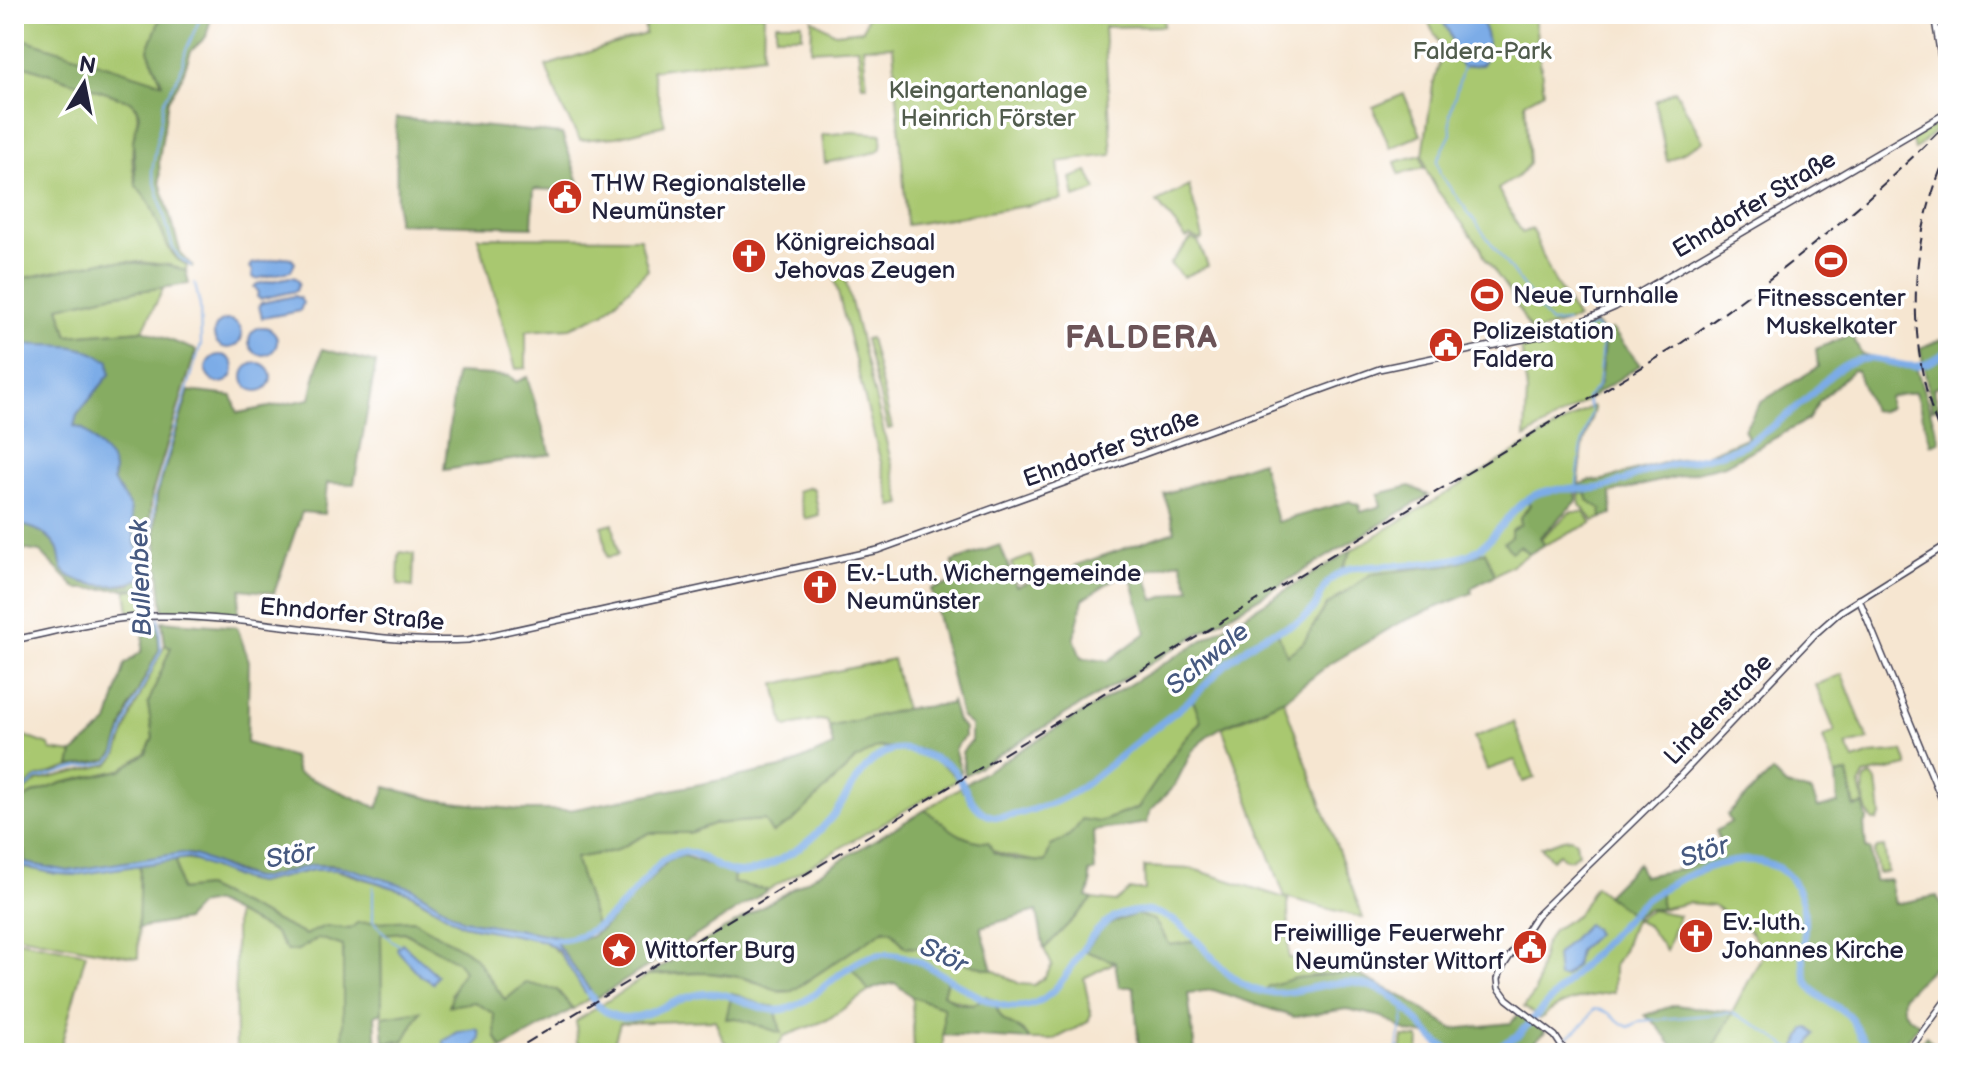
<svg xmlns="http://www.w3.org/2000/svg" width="1962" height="1067" font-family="'Balsamiq Sans',sans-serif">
<rect width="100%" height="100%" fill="#fff"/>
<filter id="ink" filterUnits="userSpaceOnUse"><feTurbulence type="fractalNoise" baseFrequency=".0125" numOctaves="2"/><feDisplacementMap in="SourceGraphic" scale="16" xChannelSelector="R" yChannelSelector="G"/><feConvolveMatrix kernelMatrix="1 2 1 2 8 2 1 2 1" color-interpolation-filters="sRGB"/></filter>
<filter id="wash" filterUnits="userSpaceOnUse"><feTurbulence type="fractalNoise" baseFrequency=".006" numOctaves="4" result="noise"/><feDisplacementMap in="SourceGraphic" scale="32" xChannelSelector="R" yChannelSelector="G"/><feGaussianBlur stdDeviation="1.8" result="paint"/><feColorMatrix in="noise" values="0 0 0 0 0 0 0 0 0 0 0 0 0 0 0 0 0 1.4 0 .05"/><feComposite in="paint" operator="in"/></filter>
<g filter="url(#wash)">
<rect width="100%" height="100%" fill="#f6e6d1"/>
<g fill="#a9c86f" stroke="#667555" stroke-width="2" fill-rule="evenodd">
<path d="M 14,14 L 162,14 L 148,50 L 163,84 L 14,36 Z"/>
<path d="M 644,14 L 764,14 L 763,55 L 652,70 L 665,125 L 616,137 L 580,140 L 561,106 L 546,66 L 645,34 Z"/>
<path d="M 868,14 L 1163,14 L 1164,26 L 1104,27 L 1112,155 L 1058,162 L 1062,200 L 907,225 L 893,46 L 863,47 L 867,85 L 862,85 L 858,47 L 811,50 L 812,19 L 835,33 L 863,30 Z"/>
<path d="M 1424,14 L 1534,14 L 1544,92 L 1525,102 L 1529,164 L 1517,177 L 1498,189 L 1522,233 L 1532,229 L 1550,273 L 1577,319 L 1532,333 L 1508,290 L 1485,258 L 1481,248 L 1437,190 L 1427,172 L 1423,155 L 1433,85 L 1443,50 Z"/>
<rect x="776" y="23" width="26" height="13"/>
<path d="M 23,65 L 131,101 C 144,114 134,127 133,142 C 132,152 132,164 134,174 C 135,187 142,191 149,201 C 162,222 162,254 187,265 L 186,271 C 127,251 73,268 14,280 L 14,66 Z"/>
<path d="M 1675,90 L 1703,141 L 1667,161 L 1655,101 Z"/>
<path d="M 1404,94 L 1421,135 L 1390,148 L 1373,107 Z"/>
<path d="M 1941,122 L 1945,122 L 1915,150 L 1911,139 Z"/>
<path d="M 853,132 L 882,134 L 881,148 L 877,152 L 825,163 L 822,135 Z"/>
<path d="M 1421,155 L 1424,168 L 1399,174 L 1395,162 Z"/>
<path d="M 1088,172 L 1097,190 L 1075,198 L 1071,178 Z"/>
<path d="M 1189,186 L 1203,237 L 1201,240 L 1190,236 L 1186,238 L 1157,202 Z"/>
<path d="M 478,237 L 640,238 L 648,270 L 604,313 L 570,328 L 526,331 L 526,368 L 516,369 Z"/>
<path d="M 1191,239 L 1198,241 L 1208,266 L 1183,277 L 1170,264 Z"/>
<path d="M 844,274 L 902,504 L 892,506 L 834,277 Z"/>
<path d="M 164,287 L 143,330 L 68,336 L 59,307 L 111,295 Z"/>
<path d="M 1595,324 L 1605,334 L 1597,389 L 1589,395 L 1589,399 L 1525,438 L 1527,392 L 1521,345 Z"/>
<path d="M 870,338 L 892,428 L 888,429 L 865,339 Z"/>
<path d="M 1592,406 L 1594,409 L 1583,446 L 1578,489 L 1555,489 L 1527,500 L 1530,504 L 1520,519 L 1520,546 L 1529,554 L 1495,575 L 1485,552 L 1454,564 L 1403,569 L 1326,606 L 1303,643 L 1287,656 L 1277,631 L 1317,603 L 1322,587 L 1330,578 L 1340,572 L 1352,550 Z"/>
<path d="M 810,487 L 814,489 L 819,515 L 805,519 L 797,491 Z"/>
<path d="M 1579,494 L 1587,494 L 1588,500 L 1601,509 L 1602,518 L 1594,521 L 1580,505 Z"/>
<path d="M 1571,512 L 1584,512 L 1592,523 L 1544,545 L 1541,538 Z"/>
<path d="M 613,523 L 618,555 L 607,557 L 602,526 Z"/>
<path d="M 401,552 L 414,554 L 413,587 L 398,585 L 399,554 Z"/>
<path d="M 1031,556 L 1038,576 L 1018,582 L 1011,563 Z"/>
<path d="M 154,589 L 157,610 L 129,612 L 126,590 Z"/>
<path d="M 165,644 L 171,647 L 148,704 L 153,738 L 146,753 L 121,770 L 62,783 L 30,795 L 14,806 L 14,800 L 37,781 L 109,764 L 117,755 L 133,711 Z"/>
<path d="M 893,659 L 905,709 L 829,727 L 827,721 L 818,720 L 787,727 L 784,725 L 775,684 Z"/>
<path d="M 1842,674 L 1868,740 L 1846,745 L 1854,760 L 1871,754 L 1903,751 L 1908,766 L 1864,775 L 1860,784 L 1864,805 L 1855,807 L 1848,773 L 1836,775 L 1823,738 L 1835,731 L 1816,685 Z"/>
<path d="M 1192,698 L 1201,721 L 1182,743 L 1138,808 L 1077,830 L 1068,838 L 1051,846 L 1045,862 C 1008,859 976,847 944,826 C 937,822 932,815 925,810 L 962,786 L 962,791 L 966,788 C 971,797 976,809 986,814 C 1004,823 1050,803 1068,795 Z"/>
<path d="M 1283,699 L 1363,918 L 1285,897 L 1222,727 L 1253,715 Z"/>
<path d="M 1514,722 L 1535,778 L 1523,782 L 1515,760 L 1487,770 L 1474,737 Z"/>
<path d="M 14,732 L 49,745 L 51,750 L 73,753 L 70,767 L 36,778 L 14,796 Z"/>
<path d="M 878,747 C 905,747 941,756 957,780 L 768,890 L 733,883 L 734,873 C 707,863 691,841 663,860 L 599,926 L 596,925 L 575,858 L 614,851 L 649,833 L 689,833 L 713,824 L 765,820 L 773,833 L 829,786 L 855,760 Z"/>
<path d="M 1871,776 L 1877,781 L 1881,815 L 1877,821 L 1873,821 C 1865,813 1862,789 1865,779 Z"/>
<path d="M 1571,838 L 1576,841 L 1578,853 L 1571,859 L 1564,859 L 1559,853 L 1552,860 L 1541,847 L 1563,839 Z"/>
<path d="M 1884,847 L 1888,872 L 1878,873 L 1874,853 L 1877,848 Z"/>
<path d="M 176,858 L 202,862 L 243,880 L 257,883 L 313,870 L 332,869 L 407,892 L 463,925 L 539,939 C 564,950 575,976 589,999 L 573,1009 L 557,990 L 505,1000 L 474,956 L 413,920 L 351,929 L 325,926 L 305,935 L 205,887 L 180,890 Z"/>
<path d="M 1747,859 C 1795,863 1800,896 1808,935 C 1813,956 1818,977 1823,998 L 1849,1016 L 1863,1040 L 1852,1053 L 1711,1053 L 1764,952 L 1750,931 L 1713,905 L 1688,903 L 1661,909 L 1661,891 C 1675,876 1725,861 1747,859 Z"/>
<path d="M 140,864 L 138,958 L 14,935 L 14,865 L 69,875 Z"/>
<path d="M 1144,867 L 1193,869 L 1288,899 L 1289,958 L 1354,962 L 1353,972 L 1296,978 L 1263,993 L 1235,979 L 1197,941 L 1170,945 L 1154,920 L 1086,950 L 1115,962 L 1084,978 L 1091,1014 L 1088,1022 L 1053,1040 L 1030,1040 C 1017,1018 1002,1033 995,1001 C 974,1005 962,1005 943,994 L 948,976 C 912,958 889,942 851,966 L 869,991 L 827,1020 L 784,1036 L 774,1053 L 737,1053 L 723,1040 L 715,1020 L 620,1023 L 612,1050 L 577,1043 L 576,1021 L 648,975 L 707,973 L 744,978 L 780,992 L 792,991 L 885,929 L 892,931 L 905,947 L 940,949 L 965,963 L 993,970 L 1020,984 L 1034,985 L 1045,977 L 1052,965 L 1044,949 L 1093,899 L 1115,902 L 1130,890 L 1145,890 ZM 732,993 L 762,1005 L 775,1007 L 781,1032 L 736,1018 Z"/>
<path d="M 1595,886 L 1635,917 L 1623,950 L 1614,966 L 1614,992 C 1586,997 1562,999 1540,1019 L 1524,1007 L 1535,993 L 1544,946 L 1553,930 L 1578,914 Z"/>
<path d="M 1651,910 L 1679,915 L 1666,951 L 1648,926 L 1635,920 Z"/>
<path d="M 235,913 L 275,933 L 283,946 L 296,951 L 319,938 L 344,946 L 343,1053 L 236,1053 Z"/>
<path d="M 403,932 L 458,961 L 464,971 L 451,994 L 475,1002 L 495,1014 L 496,1038 L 502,1049 L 496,1053 L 469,1053 L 472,1052 L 458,1032 L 444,1041 L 451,1053 L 384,1053 L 384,1042 L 404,1041 L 420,1012 L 382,1017 L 381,934 Z"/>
<path d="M 14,939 L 86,953 L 59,1053 L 14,1053 Z"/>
<path d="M 912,997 L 943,1007 L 943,1053 L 914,1053 Z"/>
<path d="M 1403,1037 L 1419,1038 L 1418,1053 L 1401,1053 Z"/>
</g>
<g fill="#86ac62" stroke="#54674e" stroke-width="2" fill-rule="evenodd">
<path d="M 162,14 L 212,14 L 206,37 L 191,51 L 181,79 L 168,100 L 159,160 L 160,182 L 181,254 L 193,267 L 178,260 L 167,244 L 149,202 L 136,186 L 133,141 L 139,114 L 137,107 L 131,101 L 23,65 L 14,66 L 14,36 L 162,83 L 148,50 Z"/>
<path d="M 396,118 L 562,134 L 582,191 L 534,189 L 532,227 L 397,223 Z"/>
<path d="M 106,261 L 169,265 L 186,271 L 189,284 L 111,295 L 59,307 L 68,336 L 143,330 L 196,350 L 152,494 L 149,529 L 154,589 L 77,589 L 40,552 L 14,548 L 14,524 C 30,526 48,532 57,547 C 61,554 59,565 65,571 C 80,589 111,585 131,585 L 143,554 L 136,546 L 130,507 L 113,481 L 114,469 L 110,459 L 83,429 L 74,426 L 77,415 L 110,374 L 25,345 L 14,343 L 14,280 Z"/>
<path d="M 1612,329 L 1640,365 L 1589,399 L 1589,395 L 1597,389 L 1600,383 L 1605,333 Z"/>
<path d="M 1852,334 L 1861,354 L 1916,367 L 1940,441 L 1931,445 L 1915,392 L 1889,397 L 1889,408 L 1880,412 L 1872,410 L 1857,371 L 1853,370 L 1820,400 L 1808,420 L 1725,465 L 1611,493 L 1612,514 L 1602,518 L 1601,509 L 1588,500 L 1587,494 L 1579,494 L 1579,485 L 1591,480 L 1599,481 L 1666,462 L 1703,456 L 1748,437 L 1744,429 L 1761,402 L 1818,367 L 1816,349 Z"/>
<path d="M 1948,337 L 1948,382 L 1933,388 L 1939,408 L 1932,409 L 1920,348 Z"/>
<path d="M 322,349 L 376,363 L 354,484 L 327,483 L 324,514 L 302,512 L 274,593 L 241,589 L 237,616 L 163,611 L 155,530 L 157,495 L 189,391 L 232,396 L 238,413 L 310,399 Z"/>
<path d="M 456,373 L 510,376 L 516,382 L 527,377 L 551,454 L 444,470 Z"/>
<path d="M 1261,461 L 1277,522 L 1350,501 L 1359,505 L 1361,512 L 1381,506 L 1378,494 L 1410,486 L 1429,495 L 965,775 L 962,752 L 971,741 L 971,725 L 961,717 L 931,589 L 956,582 L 952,562 L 1000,545 L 1016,586 L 1073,569 L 1076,565 L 1175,531 L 1164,494 ZM 1181,561 L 1190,589 L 1154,600 L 1145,571 ZM 1130,574 L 1146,633 L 1108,661 L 1081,658 L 1074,638 L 1083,599 L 1119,576 Z"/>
<path d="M 1555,489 L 1576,489 L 1577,501 L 1540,537 L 1544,545 L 1529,554 L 1520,546 L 1511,552 L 1504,542 L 1511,537 L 1511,530 L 1521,524 L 1520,519 L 1530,505 L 1526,499 Z"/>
<path d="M 1352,550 L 1340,572 L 1330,578 L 1322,587 L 1310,613 L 1299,622 L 1277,631 L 1287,655 L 1303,643 L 1326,606 L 1371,574 L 1454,564 L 1485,551 L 1495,575 L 1471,588 L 1472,593 L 1399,623 L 1327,666 L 1285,699 L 1222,727 L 1209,735 L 1192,751 L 1175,785 L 1150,811 L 1147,823 L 1093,831 L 1095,871 L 1089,872 L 1091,884 L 1087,897 L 1093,899 L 1044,949 L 1037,911 L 981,927 L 993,970 L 965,963 L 940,949 L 905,947 L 892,931 L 885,929 L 792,991 C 774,993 762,982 744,978 C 713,970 679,973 648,975 L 925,810 C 946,824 960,842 988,842 L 994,853 L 1017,860 L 1045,862 L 1051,846 C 1065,839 1074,834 1082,819 L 1100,822 L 1138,808 L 1182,743 L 1201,721 L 1192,698 L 1068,795 C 1051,803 1005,823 987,815 C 976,810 970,795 963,785 Z"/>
<path d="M 162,621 L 237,627 L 249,661 L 247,743 L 293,757 L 297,773 L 378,808 L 386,787 L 437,800 L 519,810 L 570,810 L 786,767 L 833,746 L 829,727 L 905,709 L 949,704 L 951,701 L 957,721 L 964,728 L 964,737 L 954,749 L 961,770 L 960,775 L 949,762 L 918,749 L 878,747 L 855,760 L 792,822 L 772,833 L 764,820 L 713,824 L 689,833 L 649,833 L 614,851 L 575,858 L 596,925 L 576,936 L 561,937 L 463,920 L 412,888 L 334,865 L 312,865 L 263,878 L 253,878 L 190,854 L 68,871 L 25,863 L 24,851 L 14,848 L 14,806 L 30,795 L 62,783 L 121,770 L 146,753 L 153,738 L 148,704 L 171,647 L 165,644 Z"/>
<path d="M 158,622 L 159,650 L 129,709 L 115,752 L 108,760 L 70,767 L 73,753 L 108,723 L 125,664 L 142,651 L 145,623 Z"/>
<path d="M 1772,772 L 1786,786 L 1812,792 L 1818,808 L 1838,804 L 1836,775 L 1848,773 L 1854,807 L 1864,805 L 1867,821 L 1864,824 L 1866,849 L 1870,850 L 1874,881 L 1890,880 L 1895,904 L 1937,896 L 1948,920 L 1948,953 L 1904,995 C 1899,1011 1907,1015 1919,1024 L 1898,1053 L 1878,1053 L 1863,1040 L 1849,1016 L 1815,992 L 1808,982 L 1804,964 L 1803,904 L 1796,887 L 1784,874 L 1773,865 L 1758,860 L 1731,861 L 1661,888 L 1661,909 L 1647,909 L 1635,917 L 1606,895 L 1638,863 L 1643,876 L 1681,869 L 1723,850 L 1716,831 L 1731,822 L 1727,815 Z"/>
<path d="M 685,856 L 734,875 L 733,883 L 768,890 L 596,999 L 556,942 L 590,937 L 603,928 L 666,863 L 674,857 Z"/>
<path d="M 176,858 L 180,890 L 205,887 L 305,935 L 325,926 L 350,929 L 357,923 L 413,920 L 474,956 L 505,1000 L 526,983 L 557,990 L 573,1009 L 502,1049 L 496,1038 L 494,1014 L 475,1002 L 449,1006 L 456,983 L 464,971 L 458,962 L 404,932 L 381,934 L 382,1012 L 375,1015 L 377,1053 L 343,1053 L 343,946 L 319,938 L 296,951 L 287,951 L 275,933 L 213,902 L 199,905 L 185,920 L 138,928 L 140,864 Z"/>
<path d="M 1136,914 L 1154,920 L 1170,945 L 1197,941 L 1235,979 L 1263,993 L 1268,986 L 1296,978 L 1353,972 L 1407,999 L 1453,1029 L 1511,1023 L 1519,1013 L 1545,1032 L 1533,1043 L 1536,1048 L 1525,1053 L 1457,1053 L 1444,1047 L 1433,1036 L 1408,1032 L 1382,1017 L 1347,1009 L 1294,1017 L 1213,990 L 1188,993 L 1195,1053 L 1139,1053 L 1134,987 L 1119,987 L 1115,962 L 1085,951 L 1104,926 Z"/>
<path d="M 879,953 L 910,957 L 948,976 L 943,994 L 957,1003 L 973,1005 L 986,996 L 995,1001 C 1002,1033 1017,1018 1030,1040 L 943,1035 L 943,1007 L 912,997 L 895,983 L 877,987 L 869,991 L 850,966 L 865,957 Z"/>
<path d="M 732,993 L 762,1005 L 775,1007 L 781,1033 L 736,1018 L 726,1019 Z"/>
<path d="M 1675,1005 L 1733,1012 L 1711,1053 L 1678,1053 L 1656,1024 L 1645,1015 Z"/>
<path d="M 421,1011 L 404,1041 L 384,1042 L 382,1017 Z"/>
<path d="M 1926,1036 L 1942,1053 L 1914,1053 Z"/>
</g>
<g fill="#7cace7" stroke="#4f6791" stroke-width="2">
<path d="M 1438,14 L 1478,14 C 1485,28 1495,51 1481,65 L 1463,67 L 1458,61 L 1449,32 Z"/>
<path d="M 285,257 L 291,258 L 295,263 L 291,271 L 256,279 L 252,277 L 253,271 L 250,267 L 252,264 Z"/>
<path d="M 290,277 L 296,278 L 299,283 L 296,291 L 260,299 L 257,297 L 258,291 L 254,287 L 257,284 Z"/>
<path d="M 294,296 L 300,298 L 303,303 L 300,311 L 262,318 L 259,306 L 261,303 Z"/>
<circle cx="228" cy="334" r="14"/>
<circle cx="263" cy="341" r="14"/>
<path d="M 14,343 C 54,349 71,338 109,361 L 110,374 L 77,415 L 74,426 L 83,429 L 110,458 L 114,469 L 113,481 L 130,507 L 136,546 L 143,554 L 141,578 C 124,589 79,588 64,571 C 59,565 61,554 57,547 C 48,532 30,526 14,524 Z"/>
<circle cx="220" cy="369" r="14"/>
<circle cx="257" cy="377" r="14"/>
<path d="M 182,853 L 197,856 L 236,873 L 253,878 L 263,878 L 312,865 L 345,867 L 412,888 L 463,920 L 561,937 L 562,941 L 556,943 L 596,999 L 591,1002 L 558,950 L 544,941 L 463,925 L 410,893 L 340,870 L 313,870 L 257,883 L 243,880 L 188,858 L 76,875 L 56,874 L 14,865 L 14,861 L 68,871 Z"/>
<path d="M 1587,924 L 1594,928 L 1596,934 L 1578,951 L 1575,966 L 1564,977 L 1558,977 L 1556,955 Z"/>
<path d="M 402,943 L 437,975 L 433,983 L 421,976 L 398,951 L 397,948 Z"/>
<path d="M 1809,1028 L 1815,1034 L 1805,1053 L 1793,1053 L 1805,1029 Z"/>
<path d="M 476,1029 L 479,1031 L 480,1039 L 472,1052 L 451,1053 L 444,1046 L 444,1041 L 458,1032 Z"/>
</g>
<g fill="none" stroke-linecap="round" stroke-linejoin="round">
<g stroke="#7cace7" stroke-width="2">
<path d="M 1463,67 L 1450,114 L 1451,134 L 1437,161 L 1440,174 L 1550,323 L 1567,322"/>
<path d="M 191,266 L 179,257 L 173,248 L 152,171 L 164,100 L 180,73 L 186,50 L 202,14"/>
<path d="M 1574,334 L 1594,326 L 1603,334 L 1598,386 L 1586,398 L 1591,410"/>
<path d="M 1576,489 L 1582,444 L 1591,413"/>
<path d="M 14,798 L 37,779 L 75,768 L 109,762 L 116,753 L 131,710 L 161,650 L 152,530 L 155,495 L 201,344 L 200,306 L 195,284"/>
<path d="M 373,887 L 373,921 L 391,940 L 399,945"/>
<path d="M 1733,1013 L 1758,1026 L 1794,1051"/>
<path d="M 1564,1040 L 1585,1023 L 1594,1009 C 1613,1010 1615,1022 1629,1027 L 1640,1021 L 1730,1013"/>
<path d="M 1398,1053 C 1395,1038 1404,1028 1404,1013 L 1408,1009"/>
</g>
<g stroke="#7cace7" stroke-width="7">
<path d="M 555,940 C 604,940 632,891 663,860 C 696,838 704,868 734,872 C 755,875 779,861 796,850 C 809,842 821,830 831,818 C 850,795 867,748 902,749 C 912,749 921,753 931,757 C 938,760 946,762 952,768 C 964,781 970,808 988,815 C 1004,821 1031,810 1047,805 C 1080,794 1109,765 1136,743 C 1154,728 1174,714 1192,698 C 1206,686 1217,671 1231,660 C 1241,653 1250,644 1260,638 C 1274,630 1291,628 1304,618 C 1329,598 1312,584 1351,568 C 1380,565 1449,565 1472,553 C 1499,538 1510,504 1539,493 C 1558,486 1580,491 1600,488 C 1618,485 1634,475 1652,470 C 1683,461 1715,459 1745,444 C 1765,433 1787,416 1804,401 C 1819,388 1832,370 1851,362 C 1889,348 1909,387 1948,349"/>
<path d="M 589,994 C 624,1047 665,995 708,993 C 736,991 762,1018 790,1008 C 821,997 843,962 877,955 C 926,946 969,1007 1016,1007 C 1075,1006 1074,921 1131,912 C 1187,902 1206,967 1248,987 C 1285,1005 1323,976 1361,984 C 1414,994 1418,1039 1456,1053"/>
<path d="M 1487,1053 L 1518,1035 L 1642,902 C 1683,872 1779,826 1802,901 C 1809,926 1798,955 1807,980 C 1814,998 1835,1003 1848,1015 C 1856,1023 1858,1033 1864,1041 C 1867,1045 1873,1049 1878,1053"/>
</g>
</g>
</g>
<g filter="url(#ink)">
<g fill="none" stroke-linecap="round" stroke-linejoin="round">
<g stroke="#423f52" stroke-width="8">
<g id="secondary">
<path d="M 1934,14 L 1948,101"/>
<path d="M 1859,599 L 1948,814"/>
<path d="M 14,640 C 63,630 114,615 164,616 C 266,617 367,645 468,640 L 878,550 L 1379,369 L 1558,332 L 1615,307 L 1948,112"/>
<path d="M 1566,1053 L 1555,1036 L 1507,999 L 1499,988 L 1498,979 L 1502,968 L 1536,916 L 1680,776 L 1815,634 L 1841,611 L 1948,544"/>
<path d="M 1907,1053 L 1948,997"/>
</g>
</g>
<use href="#secondary" stroke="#fff" stroke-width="5"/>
<g stroke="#22223b" stroke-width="2" stroke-dasharray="12 6" stroke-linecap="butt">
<path d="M 1948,152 C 1905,248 1905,357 1948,453"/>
<path d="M 510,1053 L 1677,346 C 1773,280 1866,206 1948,122"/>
</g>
</g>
</g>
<defs>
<g id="civic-disc" transform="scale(1.8)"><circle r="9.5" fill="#c8321e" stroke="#fff"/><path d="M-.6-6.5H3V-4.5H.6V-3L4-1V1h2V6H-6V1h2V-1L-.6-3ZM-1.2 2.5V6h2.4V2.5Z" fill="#fff"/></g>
<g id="church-disc" transform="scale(1.8)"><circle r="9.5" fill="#c8321e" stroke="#fff"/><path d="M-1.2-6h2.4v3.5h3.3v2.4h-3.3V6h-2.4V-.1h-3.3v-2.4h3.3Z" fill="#fff"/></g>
<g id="stadium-disc" transform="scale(1.8)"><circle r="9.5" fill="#c8321e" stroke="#fff"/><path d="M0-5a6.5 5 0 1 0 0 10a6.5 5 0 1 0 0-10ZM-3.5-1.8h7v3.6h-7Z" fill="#fff"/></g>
<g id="sight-disc" transform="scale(1.8)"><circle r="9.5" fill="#c8321e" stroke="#fff"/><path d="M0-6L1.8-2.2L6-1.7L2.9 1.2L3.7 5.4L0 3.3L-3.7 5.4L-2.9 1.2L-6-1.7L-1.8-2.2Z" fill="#fff"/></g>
</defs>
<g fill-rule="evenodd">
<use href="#civic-disc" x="565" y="197"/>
<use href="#church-disc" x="749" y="256"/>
<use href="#stadium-disc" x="1831" y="261"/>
<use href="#stadium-disc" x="1487" y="295"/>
<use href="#civic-disc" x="1446" y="345"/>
<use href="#church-disc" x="820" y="587"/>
<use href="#church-disc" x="1696" y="936"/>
<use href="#civic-disc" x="1530" y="947"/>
<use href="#sight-disc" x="619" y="950"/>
</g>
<g text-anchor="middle" stroke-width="7" stroke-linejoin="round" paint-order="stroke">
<g font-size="24" fill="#515c4d" stroke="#fff">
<text x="1482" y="59">Faldera-Park</text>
<text x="988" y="98">Kleingartenanlage<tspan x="988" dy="28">Heinrich Förster</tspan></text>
</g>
<g font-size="24" fill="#22223b" stroke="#fff" text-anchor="start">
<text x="591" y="191">THW Regionalstelle<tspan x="591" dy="28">Neumünster</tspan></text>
<text x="775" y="250">Königreichsaal<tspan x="775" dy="28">Jehovas Zeugen</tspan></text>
<text x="1513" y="303">Neue Turnhalle</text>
<text x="1831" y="306" text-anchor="middle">Fitnesscenter<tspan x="1831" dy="28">Muskelkater</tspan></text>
<text x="1472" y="339">Polizeistation<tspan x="1472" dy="28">Faldera</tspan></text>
<text x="846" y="581">Ev.-Luth. Wicherngemeinde<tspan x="846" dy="28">Neumünster</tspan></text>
<text x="1722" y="930">Ev.-luth.<tspan x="1722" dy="28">Johannes Kirche</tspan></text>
<text x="1504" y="941" text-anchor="end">Freiwillige Feuerwehr<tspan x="1504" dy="28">Neumünster Wittorf</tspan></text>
<text x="645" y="958">Wittorfer Burg</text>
</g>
<g font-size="24" fill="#22223b" stroke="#fff">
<text transform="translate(1754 204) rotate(-31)" y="8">Ehndorfer Straße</text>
<text transform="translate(1111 448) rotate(-20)" y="8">Ehndorfer Straße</text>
<text transform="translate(352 614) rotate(5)" y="8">Ehndorfer Straße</text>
<text transform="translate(1718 709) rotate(-46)" y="8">Lindenstraße</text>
</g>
<g font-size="26" font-style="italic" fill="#465980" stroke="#fff">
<text transform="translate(140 578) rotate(-92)" y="9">Bullenbek</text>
<text transform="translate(1207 658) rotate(-39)" y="9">Schwale</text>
<text transform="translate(1704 851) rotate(-18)" y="9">Stör</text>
<text transform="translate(290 855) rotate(-10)" y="9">Stör</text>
<text transform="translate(944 955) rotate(26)" y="9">Stör</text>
</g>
<g font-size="32" font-weight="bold" letter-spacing="2" fill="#6c5458" stroke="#fff">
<text x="1142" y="348">FALDERA</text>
</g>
</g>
<rect width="1962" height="1067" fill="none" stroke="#fff" stroke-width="48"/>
<g transform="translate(84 84) rotate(10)" stroke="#ffffff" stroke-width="6" paint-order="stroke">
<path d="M0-6L14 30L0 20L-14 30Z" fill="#22223b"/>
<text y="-12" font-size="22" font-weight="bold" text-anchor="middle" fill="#22223b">N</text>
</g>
</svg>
